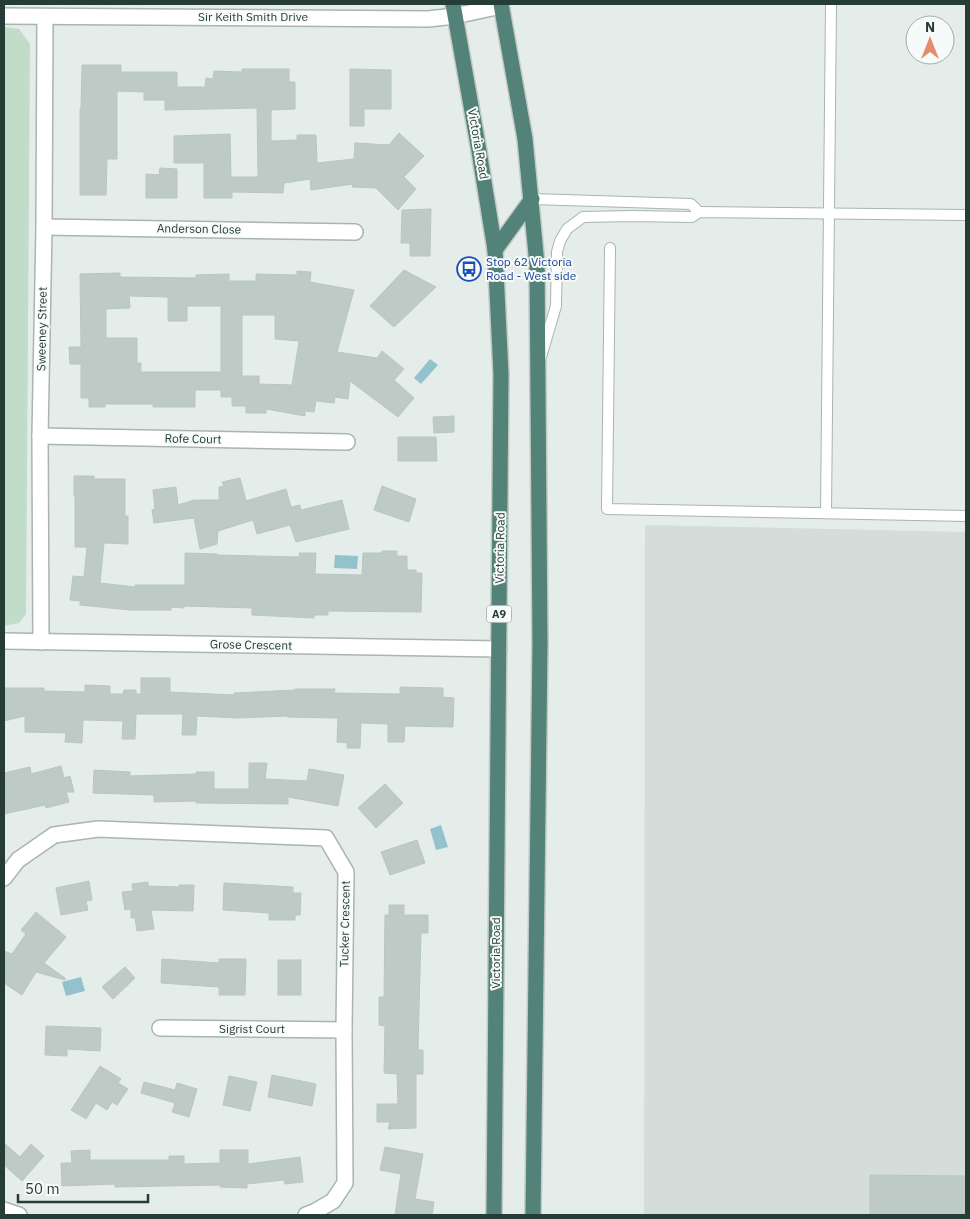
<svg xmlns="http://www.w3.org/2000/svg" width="970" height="1219" font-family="'IBM Plex Sans',sans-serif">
<rect width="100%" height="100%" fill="#e5edea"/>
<path fill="#d4ddd9" d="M 645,525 L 966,532 L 966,1215 L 644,1215 Z"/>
<path fill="#c1dcc8" d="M 4,27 L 19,29 L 30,44 L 26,614 L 19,623 L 4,626 Z"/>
<g fill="#94c2cc">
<path d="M 430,359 L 438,365 L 421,384 L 414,378 Z"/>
<path d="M 335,555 L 358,556 L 357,569 L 334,568 Z"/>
<path d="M 441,825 L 448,847 L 436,850 L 430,829 Z"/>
<path d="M 81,977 L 85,991 L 66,996 L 62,982 Z"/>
</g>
<g fill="#becac6" stroke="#b8c6c1" fill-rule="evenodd">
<path d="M 82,65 L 121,65 L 121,72 L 177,72 L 177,87 L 205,87 L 206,78 L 213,79 L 214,71 L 242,72 L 242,69 L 289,69 L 289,82 L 295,82 L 295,109 L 271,110 L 271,141 L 297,140 L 297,135 L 316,135 L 317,163 L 354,159 L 355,143 L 389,145 L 399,133 L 424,156 L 404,177 L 416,189 L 398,210 L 376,188 L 352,187 L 353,184 L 311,190 L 310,179 L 284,183 L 283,193 L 232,192 L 232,198 L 204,198 L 204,163 L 174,163 L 174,136 L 230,134 L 231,177 L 258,177 L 257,108 L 165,110 L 165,100 L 144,100 L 144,92 L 117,91 L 117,159 L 107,159 L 106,195 L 80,195 L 80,109 L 81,108 Z"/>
<path d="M 350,69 L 391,70 L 391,109 L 364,109 L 364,126 L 350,126 Z"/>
<path d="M 160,168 L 177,169 L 177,198 L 146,198 L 146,174 L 159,175 Z"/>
<path d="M 431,209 L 430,256 L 410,256 L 410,243 L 401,243 L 402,210 Z"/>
<path d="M 404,270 L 436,287 L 394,327 L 370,306 Z"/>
<path d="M 297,271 L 311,272 L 310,282 L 354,290 L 337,352 L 377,358 L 382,351 L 404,369 L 394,380 L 414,398 L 398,417 L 350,381 L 348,399 L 335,397 L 334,403 L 316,401 L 314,412 L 305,411 L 305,416 L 266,409 L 266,413 L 246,413 L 246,406 L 232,406 L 232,397 L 221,397 L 221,390 L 195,390 L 195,407 L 153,407 L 153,404 L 105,404 L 105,407 L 89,407 L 89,398 L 81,398 L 81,364 L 70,364 L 69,347 L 81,347 L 80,274 L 120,273 L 120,277 L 196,278 L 196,275 L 229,274 L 229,281 L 256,281 L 256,274 L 297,275 ZM 129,296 L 168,297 L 168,321 L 187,321 L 187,306 L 221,306 L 221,372 L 141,372 L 141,363 L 137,363 L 137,338 L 106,338 L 106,309 L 130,308 ZM 242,315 L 275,315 L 275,339 L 299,341 L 292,385 L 259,384 L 259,376 L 242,376 Z"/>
<path d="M 454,416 L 454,432 L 434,433 L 433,417 Z"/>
<path d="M 398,437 L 436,437 L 437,461 L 398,461 Z"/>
<path d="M 74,476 L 94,476 L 94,479 L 125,479 L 125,516 L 128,516 L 128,544 L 104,543 L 100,583 L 135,587 L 135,585 L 185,585 L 185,553 L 217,554 L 217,555 L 300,557 L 299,553 L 316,553 L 315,574 L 362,575 L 363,553 L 382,553 L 382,551 L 397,551 L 397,556 L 407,556 L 407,570 L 416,570 L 416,573 L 422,573 L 421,612 L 328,611 L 328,615 L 314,615 L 314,618 L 252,615 L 252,608 L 184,606 L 184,608 L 171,607 L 171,610 L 130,610 L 80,605 L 80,601 L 70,600 L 73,576 L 84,577 L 87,547 L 75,547 L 75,496 L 74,496 Z"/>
<path d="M 240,478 L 246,501 L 286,489 L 291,507 L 300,505 L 301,510 L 342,500 L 349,529 L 296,542 L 290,525 L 257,534 L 253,520 L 218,531 L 217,544 L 200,549 L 194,518 L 154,523 L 152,510 L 155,509 L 153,490 L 176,487 L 178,505 L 194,500 L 219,500 L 219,487 L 224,486 L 222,482 Z"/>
<path d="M 382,486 L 416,499 L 409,522 L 374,510 Z"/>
<path d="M 141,678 L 170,678 L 170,692 L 234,695 L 234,693 L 295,690 L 295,689 L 335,689 L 334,693 L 400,694 L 400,687 L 443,688 L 443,697 L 454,698 L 453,727 L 405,726 L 404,742 L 388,742 L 388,724 L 361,723 L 360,748 L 347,748 L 347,743 L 337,742 L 338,718 L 287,717 L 287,716 L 238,718 L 197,716 L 196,735 L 182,735 L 183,714 L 136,714 L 135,739 L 122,739 L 123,721 L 83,720 L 82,743 L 65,742 L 66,733 L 25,732 L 25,716 L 4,721 L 4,688 L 44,688 L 44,691 L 85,692 L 85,685 L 110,686 L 110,694 L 123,694 L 124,690 L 136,690 L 136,694 L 141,694 Z"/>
<path d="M 249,763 L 267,763 L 265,779 L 307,781 L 309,769 L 344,775 L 338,806 L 288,797 L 288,804 L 196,803 L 196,801 L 154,802 L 154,795 L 93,793 L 94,770 L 130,772 L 130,776 L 196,774 L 196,772 L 214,772 L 214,789 L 249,789 Z"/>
<path d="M 61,766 L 64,778 L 70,776 L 74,792 L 66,792 L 69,802 L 46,808 L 45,805 L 4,814 L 4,773 L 30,767 L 31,774 Z"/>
<path d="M 385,784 L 403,803 L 376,828 L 358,808 Z"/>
<path d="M 417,840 L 425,863 L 390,875 L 381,852 Z"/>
<path d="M 89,881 L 92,900 L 86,901 L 88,910 L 61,915 L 56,888 Z"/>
<path d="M 148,882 L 148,886 L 179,887 L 179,885 L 194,885 L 193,911 L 151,910 L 154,929 L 137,931 L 135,918 L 131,918 L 131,909 L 125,910 L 122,892 L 133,891 L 132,884 Z"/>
<path d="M 224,883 L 293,887 L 293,893 L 301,893 L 300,915 L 295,915 L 295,920 L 269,920 L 269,913 L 223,910 Z"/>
<path d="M 389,905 L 404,905 L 404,915 L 428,915 L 428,933 L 421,933 L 418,1050 L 423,1050 L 423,1074 L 416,1074 L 416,1128 L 388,1129 L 390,1122 L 377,1122 L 377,1104 L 398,1104 L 397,1074 L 384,1073 L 385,1026 L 379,1025 L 379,997 L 384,997 L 385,915 L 389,915 Z"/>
<path d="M 36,912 L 66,937 L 44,963 L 65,978 L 65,980 L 36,972 L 22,995 L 4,983 L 4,951 L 12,954 L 26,934 L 21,930 Z"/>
<path d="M 162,959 L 219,963 L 219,959 L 246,959 L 245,995 L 219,995 L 219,987 L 161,983 Z"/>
<rect x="278" y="960" width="23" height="35"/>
<path d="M 125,967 L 135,978 L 113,999 L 102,987 Z"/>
<path d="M 46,1026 L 101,1028 L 100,1051 L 67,1049 L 67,1056 L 45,1055 Z"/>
<path d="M 100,1066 L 121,1079 L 118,1083 L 128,1089 L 117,1105 L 112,1102 L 107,1110 L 96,1103 L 86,1119 L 71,1110 Z"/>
<path d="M 272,1075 L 316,1084 L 312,1106 L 268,1097 Z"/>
<path d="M 229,1076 L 257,1082 L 250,1111 L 223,1105 Z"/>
<path d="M 144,1082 L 175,1090 L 177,1083 L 197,1089 L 189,1117 L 172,1112 L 175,1103 L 141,1093 Z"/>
<path d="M 4,1143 L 20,1157 L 31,1144 L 44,1156 L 22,1181 L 4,1165 Z"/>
<path d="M 385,1147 L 423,1154 L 415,1199 L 434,1202 L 432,1215 L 395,1215 L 401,1174 L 380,1170 Z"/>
<path d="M 90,1150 L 90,1160 L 169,1160 L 169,1156 L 184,1156 L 184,1164 L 220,1163 L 220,1150 L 248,1150 L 248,1164 L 300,1157 L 303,1182 L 285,1184 L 284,1180 L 247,1184 L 247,1188 L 220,1187 L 220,1185 L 115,1187 L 115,1184 L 62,1186 L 61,1163 L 72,1163 L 71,1151 Z"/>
<path d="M 870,1175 L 966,1176 L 966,1215 L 870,1215 Z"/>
</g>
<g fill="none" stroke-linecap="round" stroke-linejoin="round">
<g stroke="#a8b5b1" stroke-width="12">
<g id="service">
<path d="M 532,199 L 691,204 L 699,212"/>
<path d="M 610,248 L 607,509 L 966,516"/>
<path d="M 541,357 L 556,306 L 557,252 L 560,241 L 567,229 L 583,217 L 632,216 L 692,217 L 699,212 L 966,215"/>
<path d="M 826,513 L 831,4"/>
</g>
</g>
<g stroke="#a8b5b1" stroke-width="18">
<g id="minor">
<path d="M 4,16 L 428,19 L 455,16 L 501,6"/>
<path d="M 44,227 L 355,232"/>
<path d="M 40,436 L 347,442"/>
<path d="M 4,641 L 499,649"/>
<path d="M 41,642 L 40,436 L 44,227 L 45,17"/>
<path d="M 4,878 L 18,860 L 54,835 L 98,829 L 326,838 L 346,872 L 344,1030 L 345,1183 L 333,1201 L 314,1212 L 306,1215"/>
<path d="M 160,1028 L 344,1030"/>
<path d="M 4,1210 L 19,1215"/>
</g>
</g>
<g stroke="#c2c9c7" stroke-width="18">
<g id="trunk">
<path d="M 453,4 L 479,151 L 495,250 L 501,374 L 494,1215"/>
<path d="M 501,4 L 525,139 L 537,265 L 540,645 L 533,1215"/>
<path d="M 495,250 L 532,199"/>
</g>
</g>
<use href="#service" stroke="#fff" stroke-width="10"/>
<use href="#minor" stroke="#fff" stroke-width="15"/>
<use href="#trunk" stroke="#528278" stroke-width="15"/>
</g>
<defs>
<g id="bus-ring" transform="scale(1.25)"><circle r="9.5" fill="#f6faf8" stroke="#1a4fb4" stroke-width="1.5"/><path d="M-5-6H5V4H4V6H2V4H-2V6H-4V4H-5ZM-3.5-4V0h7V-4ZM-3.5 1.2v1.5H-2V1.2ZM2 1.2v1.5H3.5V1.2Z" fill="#1a4fb4"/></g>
</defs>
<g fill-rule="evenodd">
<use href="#bus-ring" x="469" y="269"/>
</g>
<g text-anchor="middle" stroke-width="4" stroke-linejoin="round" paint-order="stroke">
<rect fill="#f6faf8" stroke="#647671" stroke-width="1" x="486.5" y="605.5" width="25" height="17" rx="4"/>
<g font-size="11" font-weight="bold" fill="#263d37">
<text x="499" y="618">A9</text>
</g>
<g font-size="12" fill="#263d37" stroke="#f6faf8">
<text x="253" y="21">Sir Keith Smith Drive</text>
<text transform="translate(478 144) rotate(80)" y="4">Victoria Road</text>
<text transform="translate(199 229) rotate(1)" y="4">Anderson Close</text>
<text transform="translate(42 329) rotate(-89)" y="4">Sweeney Street</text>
<text transform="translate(193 439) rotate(1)" y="4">Rofe Court</text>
<text transform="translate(500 548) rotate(-89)" y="4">Victoria Road</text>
<text transform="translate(251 645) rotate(1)" y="4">Grose Crescent</text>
<text transform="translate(345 924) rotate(-89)" y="4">Tucker Crescent</text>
<text transform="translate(496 953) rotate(-90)" y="4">Victoria Road</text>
<text x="252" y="1033">Sigrist Court</text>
</g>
<g font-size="12" fill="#164399" stroke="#f6faf8" text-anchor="start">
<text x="486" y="266">Stop 62 Victoria<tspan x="486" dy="14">Road - West side</tspan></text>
</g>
</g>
<rect width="970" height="1219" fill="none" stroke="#263d37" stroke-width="10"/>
<g transform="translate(930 40)"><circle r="24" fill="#f6faf8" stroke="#a3aeab"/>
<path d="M0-4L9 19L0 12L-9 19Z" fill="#e48c6d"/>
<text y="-8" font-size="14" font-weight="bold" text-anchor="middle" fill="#263d37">N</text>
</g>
<path d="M18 1194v8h130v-8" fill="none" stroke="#263d37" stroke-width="2.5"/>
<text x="25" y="1194" font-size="15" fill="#263d37" stroke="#f6faf8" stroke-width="4" paint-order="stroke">50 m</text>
</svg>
